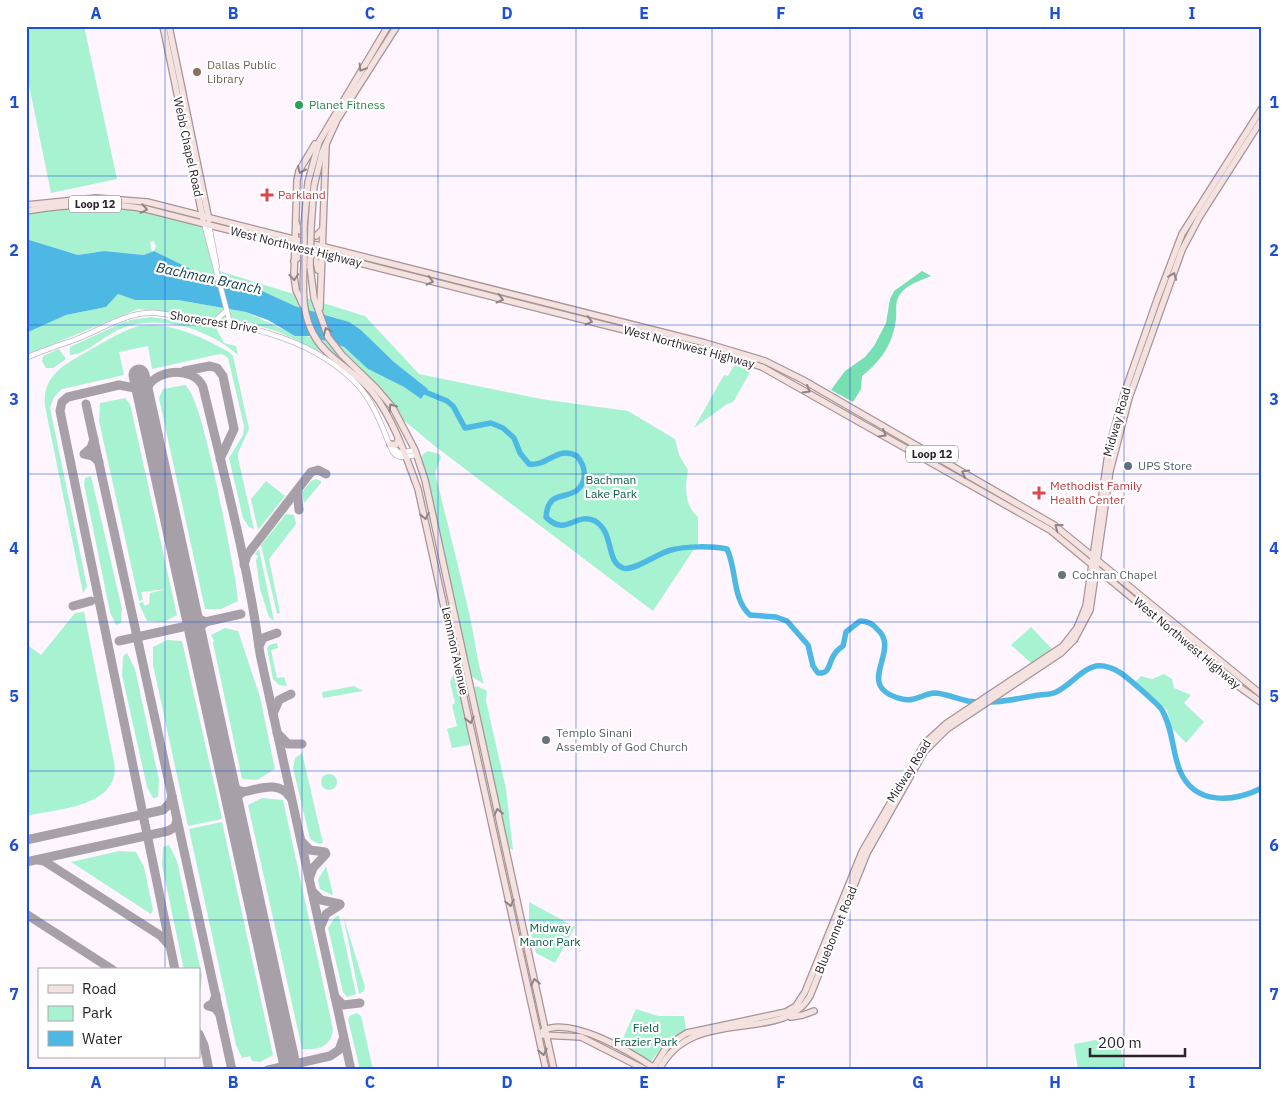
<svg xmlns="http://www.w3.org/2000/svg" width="1288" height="1096" font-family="'IBM Plex Sans',sans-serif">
<rect width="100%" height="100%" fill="#fef5fe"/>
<g fill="#a7f2d0">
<path d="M 26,26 L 84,26 L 117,179 L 51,193 L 26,70 Z"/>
<path d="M 98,206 L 136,210 L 202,226 L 213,269 L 365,316 L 419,374 L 541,399 L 628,411 L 675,439 L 679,455 L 688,470 C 685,487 684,505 698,517 L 698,543 L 653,611 L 436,447 L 321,352 L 279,332 L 250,323 L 138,309 L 26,355 L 26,333 L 66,315 L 106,307 L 118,294 L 135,300 L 178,300 L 246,312 L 282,329 L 344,347 L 368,369 L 404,387 L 421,399 L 428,389 L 394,362 L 361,330 L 337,318 L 295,306 L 247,284 L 211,279 L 154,251 L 156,247 L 154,241 L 150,242 L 152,252 L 144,255 L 104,251 L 78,255 L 26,239 L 26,214 Z"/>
<path d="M 150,317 L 215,326 L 224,343 L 236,346 L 238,355 C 207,327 152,311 114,332 C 101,339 83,355 70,355 L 70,347 L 126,321 L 129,323 L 128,321 L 130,320 Z"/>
<path d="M 139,326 C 172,322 201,337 229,352 L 233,356 L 249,429 L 238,453 L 238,458 L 254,529 L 249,527 L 243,518 L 229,458 L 243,435 L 244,426 L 228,358 L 222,354 L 215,355 L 152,369 L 148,346 L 119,352 L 124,375 L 62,389 L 54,397 L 50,408 L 87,586 L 83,593 L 45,406 C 42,374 66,364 90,350 C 106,341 121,331 139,326 Z"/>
<path d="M 59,349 L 66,359 L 53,368 L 46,368 L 42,361 L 43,356 Z"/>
<path d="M 736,362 L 753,367 L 733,402 L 727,404 L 694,428 L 724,375 L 728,376 Z"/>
<path d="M 185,385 C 203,396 229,548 235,577 L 238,601 L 221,609 L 205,609 L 159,398 L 163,389 Z"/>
<path d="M 125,398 L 130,404 L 177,615 L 164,622 L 147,621 L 140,606 L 139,603 L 143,602 L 145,606 L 149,604 L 150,593 L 167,589 L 141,592 L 143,600 L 139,601 L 99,421 L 100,403 Z"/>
<path d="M 428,451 L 439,454 L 441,457 L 435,473 C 447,521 459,569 470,617 C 475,640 477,662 484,684 L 471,676 L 421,458 L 423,454 Z"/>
<path d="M 91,476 L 122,609 L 121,623 L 116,625 L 110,612 L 84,484 L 85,478 Z"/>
<path d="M 316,479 L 321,481 L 321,483 L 304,503 L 302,492 L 311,481 Z"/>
<path d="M 266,481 L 285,496 L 258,530 L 251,499 Z"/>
<path d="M 286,514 L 294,515 L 296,524 L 269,559 L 280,613 L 277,614 L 261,545 Z"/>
<path d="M 259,549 L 274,621 L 269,617 L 260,589 L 256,560 L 258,556 L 255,554 Z"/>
<path d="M 84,612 L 114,762 C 122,807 57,809 26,816 L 26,644 L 41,655 L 75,613 Z"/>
<path d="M 1031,627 L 1052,649 L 1031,663 L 1011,645 Z"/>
<path d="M 225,628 L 238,631 L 260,697 L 275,769 L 257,780 L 242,779 L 213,643 L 214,641 L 211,635 Z"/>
<path d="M 167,640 L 182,641 L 222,819 L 188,826 L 153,665 L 153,647 Z"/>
<path d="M 277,643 L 278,648 L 271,650 L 277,678 L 284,677 L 287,686 L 279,685 L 273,679 L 267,648 L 269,645 Z"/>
<path d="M 127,653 L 135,669 L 159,780 L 158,797 L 153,798 L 147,787 L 122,675 L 123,656 Z"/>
<path d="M 454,673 L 457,676 L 471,742 L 469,745 L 452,748 L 447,729 L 457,726 L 452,705 L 455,703 L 450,682 Z"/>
<path d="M 1164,674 L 1172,679 L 1174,688 L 1191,695 L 1184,703 L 1204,722 L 1186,743 L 1172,728 L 1167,710 L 1134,683 L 1141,676 L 1152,679 Z"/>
<path d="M 354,686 L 363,691 L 323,698 L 322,692 Z"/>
<path d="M 477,686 L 487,691 L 486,701 L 506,789 L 513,850 L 508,848 L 474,688 Z"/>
<path d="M 302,753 L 323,843 L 319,844 L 310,839 L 293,768 L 295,758 Z"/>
<circle cx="329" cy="782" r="8"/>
<path d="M 262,798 L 283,800 L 333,1029 C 331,1048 317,1050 302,1049 L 248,805 Z"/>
<path d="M 222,822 L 273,1055 L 260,1062 L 252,1061 L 250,1056 L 242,1058 L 236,1045 L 189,829 Z"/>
<path d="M 169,845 L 177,861 L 202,976 L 200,994 L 199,970 L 184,970 L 162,865 L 163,847 Z"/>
<path d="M 119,851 L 136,852 L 144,867 L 153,910 L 151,914 L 71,862 Z"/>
<path d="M 326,866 L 333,894 L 332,895 L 320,889 L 318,880 Z"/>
<path d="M 529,902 L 575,927 L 555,963 L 536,953 L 529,926 Z"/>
<path d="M 343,915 L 365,987 L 364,991 L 359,994 Z"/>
<path d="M 336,916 L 339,916 L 356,994 L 347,997 L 343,992 L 328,928 Z"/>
<path d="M 636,1009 L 658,1016 L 684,1016 L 686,1029 L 667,1041 L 651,1061 L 620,1045 Z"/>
<path d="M 357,1013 L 361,1016 L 373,1070 L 360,1070 L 348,1019 L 351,1015 Z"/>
<path d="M 1118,1036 L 1125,1070 L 1078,1070 L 1074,1044 Z"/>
</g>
<path fill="#78dfb3" d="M 922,271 L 931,276 C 920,281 908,284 901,293 C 894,302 897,309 896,319 C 893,344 881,361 862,376 L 861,389 L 853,402 L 831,390 L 845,371 L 865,357 L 874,346 L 886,323 L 890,299 L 894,291 Z"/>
<path fill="#4eb8e4" d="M 26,239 L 78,255 L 104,251 L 144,255 L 154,251 L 211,279 L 247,284 L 295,306 L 349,322 L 361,330 L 394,362 L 428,389 L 421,399 L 404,387 L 368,369 L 344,347 L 310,336 L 295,336 L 268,320 L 246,312 L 178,300 L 135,300 L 118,294 L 106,307 L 66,315 L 26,333 Z"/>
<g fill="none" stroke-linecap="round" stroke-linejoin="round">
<path stroke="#4eb8e4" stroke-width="5.5" d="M 418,389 L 447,401 L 453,406 L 465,428 L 491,423 L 503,428 L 514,438 L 520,453 L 529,464 C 547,467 558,445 577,456 C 586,467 588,482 576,491 C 563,499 548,492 546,517 C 566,538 576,511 595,521 C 615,533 605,561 623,568 C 633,572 658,553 671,550 C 686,546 712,546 727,549 C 737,570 732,599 750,615 L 776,617 L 787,621 L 808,645 L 813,666 L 818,673 C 831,674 828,663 834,655 C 836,651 840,648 843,646 L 846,632 L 860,621 C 867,621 873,624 877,629 C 903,651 851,686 902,699 C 915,702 923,694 934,693 C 945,693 957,699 968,701 C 994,705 1013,699 1039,695 C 1044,694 1049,695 1054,693 C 1078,683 1087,653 1119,672 C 1125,675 1159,705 1162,710 C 1173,728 1172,752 1180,771 C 1195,806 1234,802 1262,788"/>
<g stroke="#a8a0a8" stroke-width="9">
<path d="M 184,371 L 210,366 L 217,368 L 223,376 L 234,429 L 220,459"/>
<path d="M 144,401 L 135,388 L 119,385 L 68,397 L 62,402 L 60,411 L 175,970"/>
<path d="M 86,404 L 232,1070"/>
<path d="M 152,430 C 149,419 142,403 146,391 C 152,369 194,365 203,387 C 224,475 248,564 260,654 L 351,1070"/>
<path d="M 94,439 L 91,448 L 84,454 L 93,456 L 99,462"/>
<path d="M 297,491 L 299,510"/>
<path d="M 244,565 L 247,555 L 311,472 L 318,470 L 326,474"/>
<path d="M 189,598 L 194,617 L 206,622 C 192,630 199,644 202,656"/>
<path d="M 73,606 L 91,601"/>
<path d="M 119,641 L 241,614"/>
<path d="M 259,646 L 263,638 L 277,633"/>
<path d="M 273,714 L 279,700 L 291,694"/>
<path d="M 277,733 L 288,744 L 302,744"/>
<path d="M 225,768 L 230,787 L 243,792 C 229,800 235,813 238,826"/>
<path d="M 243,792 C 259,789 279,780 290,797"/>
<path d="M 26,840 L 163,810 L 170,803 L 172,796"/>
<path d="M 301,841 L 310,850 L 325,852"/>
<path d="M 38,860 L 44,861 L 161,936 L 169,945"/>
<path d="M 26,862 L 168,831 L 175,827 L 177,820"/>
<path d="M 309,879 L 313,868 L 326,854"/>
<path d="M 312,891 L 321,900 L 340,904"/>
<path d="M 26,914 L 113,970"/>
<path d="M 320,928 L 326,914 L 340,905"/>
<path d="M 216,995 L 213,1003 L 208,1006 L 215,1008 L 220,1014"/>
<path d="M 335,997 L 343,1005 L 360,1003"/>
<path d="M 199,1034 L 204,1045 L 209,1070"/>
<path d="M 281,1067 C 293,1059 284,1038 281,1026"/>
<path d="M 268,1070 L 330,1056 L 339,1050 L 343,1039"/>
</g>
<path stroke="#a8a0a8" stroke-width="21" d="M 139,375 L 291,1070"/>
<g stroke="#c6b1c7" stroke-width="6">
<g id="minor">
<path d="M 204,223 L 230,323"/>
<path d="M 209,225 L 217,267"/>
<path d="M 215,321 L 227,310"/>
<path d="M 26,358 C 43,350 60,345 77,339 C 104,328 128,311 157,313 C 226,323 298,329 352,379 C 370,396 379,418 388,441 C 391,447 392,454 398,456 C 404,459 411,455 417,455"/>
<path d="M 392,447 L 400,453 L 415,450"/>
</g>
</g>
<g stroke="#a99394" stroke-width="8">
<g id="major">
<path d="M 163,26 L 203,219"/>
<path d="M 169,26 L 209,220"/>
<path d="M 26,205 L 96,198 L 147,202 L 705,343 L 765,361 L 803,380 L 1054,525 L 1262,695"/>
<path d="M 26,211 C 67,204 106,202 146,209 L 735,358 L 762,367 L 1050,530 L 1238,686 L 1262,703"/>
<path d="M 296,223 C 299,234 306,234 316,236 L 322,230"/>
<path d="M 304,226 L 308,182 L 319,142 L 388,26"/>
<path d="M 311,227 L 314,186 L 322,153 L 337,120 L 397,26"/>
<path d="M 294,261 L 301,255 L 316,261 L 318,270"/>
<path d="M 304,264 C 302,297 302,328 327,352 C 342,367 360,376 373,393 C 394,420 406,457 418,489 L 546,1070"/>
<path d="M 310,266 L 314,298 L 328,337 L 342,355 L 376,388 L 393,408 L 415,450 L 425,480 L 554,1070"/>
<path d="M 303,305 L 296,290 L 294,276 L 297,180 L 299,171 L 315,144"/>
<path d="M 320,308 L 326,146"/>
<path d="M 390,444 L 396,445 L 398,440"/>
<path d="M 791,1017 L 803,1015 L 814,1011"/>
<path d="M 543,1031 C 570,1015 632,1053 656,1069"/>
<path d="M 543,1035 L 581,1037 L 646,1070"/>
<path d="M 652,1070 L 668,1045 L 687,1033 L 786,1012 L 796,1006 L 805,992 L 862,852 L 925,743 L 947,723 L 1063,646 L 1077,628 L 1086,606 L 1109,447 L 1124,394 L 1157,300 L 1182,234 L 1262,108"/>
<path d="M 659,1070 C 693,1003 782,1046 810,996 L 867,853 L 924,752 L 947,729 L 1061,653 L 1074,640 L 1090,610 L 1110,471 L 1129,398 L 1182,250 L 1200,216 L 1262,119"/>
</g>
</g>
<use href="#minor" stroke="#fff" stroke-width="4.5"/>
<use href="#major" stroke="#f4e2e0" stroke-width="5.5"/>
<g stroke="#a99394" stroke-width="8" stroke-linecap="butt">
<g id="major-bridge">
<path d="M 304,264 L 304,226"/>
<path d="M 310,266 L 311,227"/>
</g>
</g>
<use href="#major-bridge" stroke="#f4e2e0" stroke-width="5.5"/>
</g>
<defs><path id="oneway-chevron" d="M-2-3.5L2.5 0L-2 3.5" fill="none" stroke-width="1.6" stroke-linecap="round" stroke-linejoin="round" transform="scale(1.25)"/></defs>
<g stroke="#908286">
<use href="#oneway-chevron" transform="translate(362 68) rotate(122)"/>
<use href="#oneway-chevron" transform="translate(301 170) rotate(114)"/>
<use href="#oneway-chevron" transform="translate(144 209) rotate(11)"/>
<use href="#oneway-chevron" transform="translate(1173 276) rotate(-69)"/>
<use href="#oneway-chevron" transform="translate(294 277) rotate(86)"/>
<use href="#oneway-chevron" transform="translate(430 281) rotate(14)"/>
<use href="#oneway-chevron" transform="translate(500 299) rotate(14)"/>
<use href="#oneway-chevron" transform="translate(589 321) rotate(14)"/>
<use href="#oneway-chevron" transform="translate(327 331) rotate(-113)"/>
<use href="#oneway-chevron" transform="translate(807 390) rotate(30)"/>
<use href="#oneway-chevron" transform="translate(392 407) rotate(-125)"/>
<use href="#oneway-chevron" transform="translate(883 434) rotate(30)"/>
<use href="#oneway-chevron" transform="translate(965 473) rotate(-151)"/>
<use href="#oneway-chevron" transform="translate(425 516) rotate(78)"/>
<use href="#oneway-chevron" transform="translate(1058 527) rotate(-144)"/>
<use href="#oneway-chevron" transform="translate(470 720) rotate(77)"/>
<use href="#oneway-chevron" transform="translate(498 812) rotate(-102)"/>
<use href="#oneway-chevron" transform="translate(510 903) rotate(78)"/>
<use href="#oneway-chevron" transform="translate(535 982) rotate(-102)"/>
<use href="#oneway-chevron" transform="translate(543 1052) rotate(78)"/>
</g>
<path fill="none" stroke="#1d4ed8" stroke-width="1" stroke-opacity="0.55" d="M 165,26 L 165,970M 302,26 L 302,1070M 438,26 L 438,1070M 576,26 L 576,1070M 712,26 L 712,1070M 850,26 L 850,1070M 987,26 L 987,1070M 1124,26 L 1124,1070M 26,176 L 1262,176M 26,325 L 1262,325M 26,474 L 1262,474M 26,622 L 1262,622M 26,771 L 1262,771M 26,920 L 1262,920M 165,1057 L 165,1070"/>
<circle fill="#8d6e63" stroke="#fff" stroke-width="2" cx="197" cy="72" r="5"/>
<circle fill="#2e9e5b" stroke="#fff" stroke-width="2" cx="299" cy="105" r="5"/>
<g fill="#e0444e" stroke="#fff" stroke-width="2">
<path d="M264.5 187.5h5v5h5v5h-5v5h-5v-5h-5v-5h5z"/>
<path d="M1036.5 485.5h5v5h5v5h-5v5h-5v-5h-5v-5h5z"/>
</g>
<circle fill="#5c6f8a" stroke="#fff" stroke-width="2" cx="1128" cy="466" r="5"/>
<g fill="#6b7280" stroke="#fff" stroke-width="2">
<circle cx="1062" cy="575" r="5"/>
<circle cx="546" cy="740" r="5"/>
</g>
<g text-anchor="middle" stroke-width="4.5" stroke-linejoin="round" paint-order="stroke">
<g fill="#fff" stroke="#6b656b" stroke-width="1">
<rect x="69" y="195.5" width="52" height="17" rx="4"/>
<rect x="906" y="445.5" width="52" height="17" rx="4"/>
</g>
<g font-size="11" font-weight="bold" fill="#2b232b">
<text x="95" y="208">Loop 12</text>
<text x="932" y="458">Loop 12</text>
</g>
<g font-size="12" fill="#785e54" stroke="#fff" text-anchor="start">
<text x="207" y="69">Dallas Public<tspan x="207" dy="14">Library</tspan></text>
</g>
<g font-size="12" fill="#27864d" stroke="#fff" text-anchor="start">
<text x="309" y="109">Planet Fitness</text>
</g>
<g font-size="12" fill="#2b232b" stroke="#fff">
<text transform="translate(188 147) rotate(78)" y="4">Webb Chapel Road</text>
<text transform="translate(296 247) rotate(14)" y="4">West Northwest Highway</text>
<text transform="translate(214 322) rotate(9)" y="4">Shorecrest Drive</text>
<text transform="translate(689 347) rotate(15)" y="4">West Northwest Highway</text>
<text transform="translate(1117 422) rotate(-74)" y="4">Midway Road</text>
<text transform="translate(1187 643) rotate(40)" y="4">West Northwest Highway</text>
<text transform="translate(455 651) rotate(78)" y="4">Lemmon Avenue</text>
<text transform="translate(909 771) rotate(-58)" y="4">Midway Road</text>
<text transform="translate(836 930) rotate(-68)" y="4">Bluebonnet Road</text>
</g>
<g font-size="12" fill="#be3a42" stroke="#fff" text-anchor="start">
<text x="278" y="199">Parkland</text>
<text x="1050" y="490">Methodist Family<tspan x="1050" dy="14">Health Center</tspan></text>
</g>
<g font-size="12" fill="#4e5e75" stroke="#fff" text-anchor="start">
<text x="1138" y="470">UPS Store</text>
</g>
<g font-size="12" fill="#085e42" stroke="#fff">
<text x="611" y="484">Bachman<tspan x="611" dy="14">Lake Park</tspan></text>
<text x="550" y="932">Midway<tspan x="550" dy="14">Manor Park</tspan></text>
<text x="646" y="1032">Field<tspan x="646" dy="14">Frazier Park</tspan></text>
</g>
<g font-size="12" fill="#5b616d" stroke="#fff" text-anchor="start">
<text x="1072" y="579">Cochran Chapel</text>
<text x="556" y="737">Templo Sinani<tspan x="556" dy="14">Assembly of God Church</tspan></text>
</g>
<g font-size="14" font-style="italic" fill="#0d3c4f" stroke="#fff">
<text transform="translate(209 278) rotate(12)" y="5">Bachman Branch</text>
</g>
</g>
<rect width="1288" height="1096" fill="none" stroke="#ffffff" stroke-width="55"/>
<rect x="38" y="968" width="162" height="90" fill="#ffffff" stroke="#aaa7aa"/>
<rect x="48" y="985" width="25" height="8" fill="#f4e2e0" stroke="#aaa7aa"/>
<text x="82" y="994" font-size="15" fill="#2b232b">Road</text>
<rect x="48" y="1006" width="25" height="15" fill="#a7f2d0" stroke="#aaa7aa"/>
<text x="82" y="1018" font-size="15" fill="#2b232b">Park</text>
<rect x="48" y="1031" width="25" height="15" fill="#4eb8e4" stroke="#aaa7aa"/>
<text x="82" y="1044" font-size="15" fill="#2b232b">Water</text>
<path d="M1090 1048v8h95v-8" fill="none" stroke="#2b232b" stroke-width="2.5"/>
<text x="1098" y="1048" font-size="15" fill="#2b232b" stroke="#ffffff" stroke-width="4" paint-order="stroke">200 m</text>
<rect x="28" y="28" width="1232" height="1040" fill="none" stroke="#1d4ed8" stroke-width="2"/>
<g font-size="16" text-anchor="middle" font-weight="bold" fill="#1d4ed8">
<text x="96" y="19">A</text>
<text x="233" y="19">B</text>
<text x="370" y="19">C</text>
<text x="507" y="19">D</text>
<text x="644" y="19">E</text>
<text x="781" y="19">F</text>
<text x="918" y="19">G</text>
<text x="1055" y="19">H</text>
<text x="1192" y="19">I</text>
<text x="14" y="108">1</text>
<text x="1274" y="108">1</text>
<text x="14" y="256">2</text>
<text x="1274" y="256">2</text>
<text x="14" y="405">3</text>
<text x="1274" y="405">3</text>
<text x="14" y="554">4</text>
<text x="1274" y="554">4</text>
<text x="14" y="702">5</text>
<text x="1274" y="702">5</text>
<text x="14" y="851">6</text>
<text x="1274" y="851">6</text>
<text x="14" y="1000">7</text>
<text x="1274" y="1000">7</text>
<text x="96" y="1088">A</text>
<text x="233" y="1088">B</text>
<text x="370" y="1088">C</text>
<text x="507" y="1088">D</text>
<text x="644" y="1088">E</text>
<text x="781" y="1088">F</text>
<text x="918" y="1088">G</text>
<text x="1055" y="1088">H</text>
<text x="1192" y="1088">I</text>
</g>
</svg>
